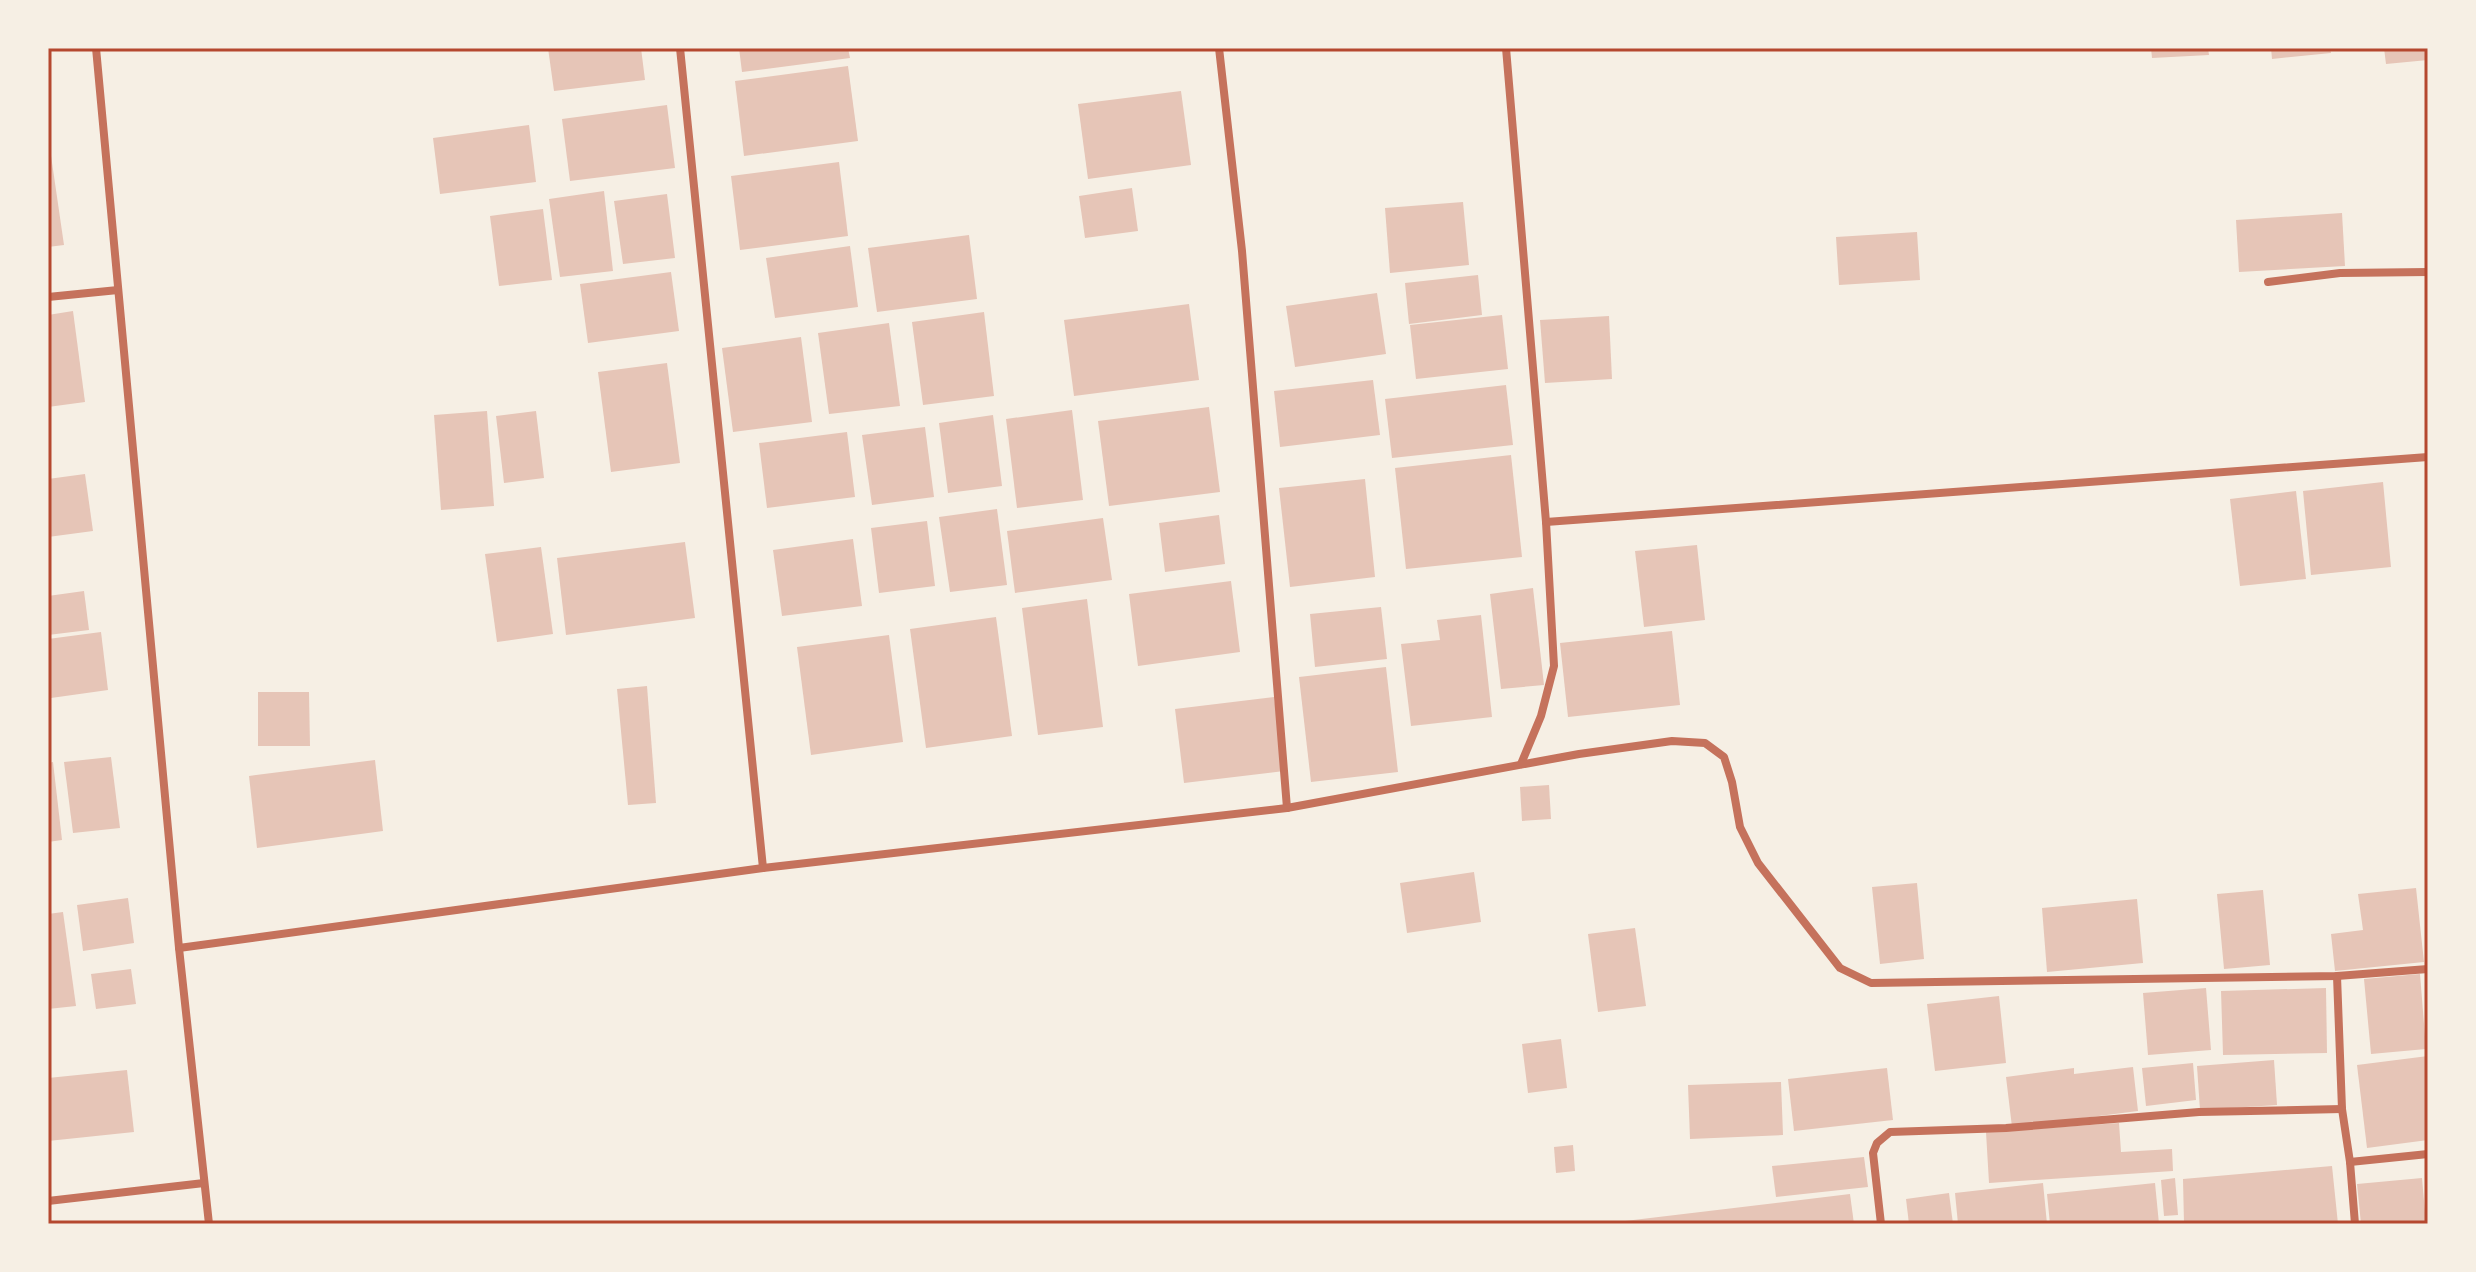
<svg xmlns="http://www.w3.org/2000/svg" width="2476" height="1272" font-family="'Noto Serif',serif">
<rect width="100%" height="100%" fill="#f6efe4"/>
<g fill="#e6c5b7">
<path d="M 548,48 L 641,48 L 645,80 L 554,91 Z"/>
<path d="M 739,48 L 848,48 L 850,58 L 742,72 Z"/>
<path d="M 2151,48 L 2208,48 L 2209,55 L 2152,58 Z"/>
<path d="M 2271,48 L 2330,48 L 2331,53 L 2272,59 Z"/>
<path d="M 2384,48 L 2428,48 L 2428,60 L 2386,64 Z"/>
<path d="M 848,66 L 858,141 L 744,156 L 735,81 Z"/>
<path d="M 1181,91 L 1191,165 L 1088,179 L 1078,104 Z"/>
<path d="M 667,105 L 675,168 L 570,181 L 562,119 Z"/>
<path d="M 529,125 L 536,182 L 440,194 L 433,138 Z"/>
<path d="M 48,135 L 64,245 L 48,247 Z"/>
<path d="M 839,162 L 848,236 L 740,250 L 731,176 Z"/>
<path d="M 1132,188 L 1138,231 L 1085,238 L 1079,196 Z"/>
<path d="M 604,191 L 613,271 L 560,277 L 549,199 Z"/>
<path d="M 667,194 L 675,258 L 623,264 L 614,201 Z"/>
<path d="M 1463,202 L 1469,265 L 1390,273 L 1385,208 Z"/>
<path d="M 543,209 L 552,280 L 499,286 L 490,216 Z"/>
<path d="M 2342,213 L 2345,266 L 2239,272 L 2236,220 Z"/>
<path d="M 1917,232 L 1920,280 L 1839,285 L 1836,237 Z"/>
<path d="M 969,235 L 977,299 L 877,312 L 868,248 Z"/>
<path d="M 850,246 L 858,307 L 775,318 L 766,258 Z"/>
<path d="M 671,272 L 679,331 L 588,343 L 580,284 Z"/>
<path d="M 1478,275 L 1482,315 L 1409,324 L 1405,283 Z"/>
<path d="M 1377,293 L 1386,354 L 1295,367 L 1286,306 Z"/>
<path d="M 1189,304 L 1199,380 L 1074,396 L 1064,320 Z"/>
<path d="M 73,311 L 85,402 L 48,407 L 48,315 Z"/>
<path d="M 984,312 L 994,396 L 923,405 L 912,322 Z"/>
<path d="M 1502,315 L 1508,369 L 1416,379 L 1410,325 Z"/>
<path d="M 1609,316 L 1612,379 L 1545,383 L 1540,320 Z"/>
<path d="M 889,323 L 900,406 L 829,414 L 818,333 Z"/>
<path d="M 801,337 L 812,422 L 733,432 L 722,348 Z"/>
<path d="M 667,363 L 680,463 L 611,472 L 598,372 Z"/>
<path d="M 1373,380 L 1380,435 L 1280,447 L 1274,391 Z"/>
<path d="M 1506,385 L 1513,445 L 1392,458 L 1385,399 Z"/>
<path d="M 1209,407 L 1220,492 L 1109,506 L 1098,421 Z"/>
<path d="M 1072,410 L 1083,500 L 1017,508 L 1006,419 Z"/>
<path d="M 487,411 L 494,506 L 441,510 L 434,415 Z"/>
<path d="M 536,411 L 544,478 L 504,483 L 496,416 Z"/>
<path d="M 993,415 L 1002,486 L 948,493 L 939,423 Z"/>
<path d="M 925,427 L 934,497 L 872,505 L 862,435 Z"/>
<path d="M 847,432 L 855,497 L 767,508 L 759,443 Z"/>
<path d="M 1511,455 L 1522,557 L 1406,569 L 1395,468 Z"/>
<path d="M 85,474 L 93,531 L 48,537 L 48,479 Z"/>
<path d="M 1365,479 L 1375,577 L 1290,587 L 1279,488 Z"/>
<path d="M 2383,482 L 2391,567 L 2311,575 L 2303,491 Z"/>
<path d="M 2296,491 L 2306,579 L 2240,586 L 2230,499 Z"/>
<path d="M 997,509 L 1007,585 L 950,592 L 939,517 Z"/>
<path d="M 1219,515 L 1225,564 L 1165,572 L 1159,523 Z"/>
<path d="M 1103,518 L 1112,580 L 1015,593 L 1007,531 Z"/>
<path d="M 927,521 L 935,586 L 879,593 L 871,528 Z"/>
<path d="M 853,539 L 862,606 L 782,616 L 773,550 Z"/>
<path d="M 685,542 L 695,618 L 566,635 L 557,558 Z"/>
<path d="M 1697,545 L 1705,620 L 1644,627 L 1635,551 Z"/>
<path d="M 541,547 L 553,634 L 497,642 L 485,554 Z"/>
<path d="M 1231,581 L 1240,652 L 1138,666 L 1129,594 Z"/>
<path d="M 1533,588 L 1544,685 L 1501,689 L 1490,594 Z"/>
<path d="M 84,591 L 89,630 L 48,635 L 48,596 Z"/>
<path d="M 1087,599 L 1103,727 L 1038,735 L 1022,608 Z"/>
<path d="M 1381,607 L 1387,659 L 1315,667 L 1310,614 Z"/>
<path d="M 1481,615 L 1492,717 L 1411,726 L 1401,644 L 1440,640 L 1437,620 Z"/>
<path d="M 996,617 L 1012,736 L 926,748 L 910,629 Z"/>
<path d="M 1672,631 L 1680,705 L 1568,717 L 1560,643 Z"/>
<path d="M 101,632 L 108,690 L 51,698 L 48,639 Z"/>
<path d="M 889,635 L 903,742 L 811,755 L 797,647 Z"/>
<path d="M 1386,667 L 1398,772 L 1311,782 L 1299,677 Z"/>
<path d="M 647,686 L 656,803 L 628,805 L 617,689 Z"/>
<path d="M 258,692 L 309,692 L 310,746 L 258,746 Z"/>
<path d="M 1274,697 L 1284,771 L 1184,783 L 1175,709 Z"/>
<path d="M 111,757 L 120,828 L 73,833 L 64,762 Z"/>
<path d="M 375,760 L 383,831 L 257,848 L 249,776 Z"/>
<path d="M 53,762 L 62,840 L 48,842 L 48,763 Z"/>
<path d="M 1549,785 L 1551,819 L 1522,821 L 1520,787 Z"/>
<path d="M 1474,872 L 1481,922 L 1407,933 L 1400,883 Z"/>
<path d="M 1917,883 L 1924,959 L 1880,964 L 1872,887 Z"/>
<path d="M 2416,888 L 2424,962 L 2335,971 L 2331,934 L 2363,930 L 2358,894 Z"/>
<path d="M 2263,890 L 2270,965 L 2224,969 L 2217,894 Z"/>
<path d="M 128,898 L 134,943 L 83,951 L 77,905 Z"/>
<path d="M 2137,899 L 2143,963 L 2047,972 L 2042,908 Z"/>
<path d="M 63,912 L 76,1006 L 48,1009 L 48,914 Z"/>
<path d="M 1635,928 L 1646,1006 L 1598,1012 L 1588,934 Z"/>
<path d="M 131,969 L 136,1004 L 96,1009 L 91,974 Z"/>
<path d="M 2420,974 L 2426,1049 L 2371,1054 L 2364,979 Z"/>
<path d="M 2206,988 L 2211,1050 L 2148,1055 L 2143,993 Z"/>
<path d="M 2326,988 L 2327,1053 L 2223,1055 L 2221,991 Z"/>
<path d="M 1999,996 L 2006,1063 L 1935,1071 L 1927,1004 Z"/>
<path d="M 1561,1039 L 1567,1088 L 1528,1093 L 1522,1044 Z"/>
<path d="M 2428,1056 L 2428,1140 L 2367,1148 L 2357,1065 Z"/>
<path d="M 2274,1060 L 2277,1105 L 2200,1110 L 2197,1066 Z"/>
<path d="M 2193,1063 L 2196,1100 L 2146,1106 L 2142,1068 Z"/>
<path d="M 2133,1067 L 2138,1111 L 2012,1127 L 2006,1077 L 2074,1068 L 2074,1074 Z"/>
<path d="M 1887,1068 L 1893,1120 L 1794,1131 L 1788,1079 Z"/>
<path d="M 127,1070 L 134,1132 L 48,1141 L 48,1078 Z"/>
<path d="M 1781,1082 L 1783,1135 L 1690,1139 L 1688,1085 Z"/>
<path d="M 2119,1123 L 2121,1152 L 2172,1149 L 2173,1171 L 1989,1183 L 1986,1132 Z"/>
<path d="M 1573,1145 L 1575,1171 L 1556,1173 L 1554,1147 Z"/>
<path d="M 1864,1157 L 1868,1187 L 1776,1197 L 1772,1166 Z"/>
<path d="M 2332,1166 L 2338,1224 L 2184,1224 L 2183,1179 Z"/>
<path d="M 2175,1178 L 2178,1215 L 2164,1216 L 2161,1180 Z"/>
<path d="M 2422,1178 L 2426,1224 L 2361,1224 L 2357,1184 Z"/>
<path d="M 2043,1183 L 2047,1224 L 1958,1224 L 1955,1193 Z"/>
<path d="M 2155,1183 L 2159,1224 L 2050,1224 L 2047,1194 Z"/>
<path d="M 1949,1193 L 1953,1224 L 1909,1224 L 1906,1199 Z"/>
<path d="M 1850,1194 L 1854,1224 L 1626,1224 L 1625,1221 Z"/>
</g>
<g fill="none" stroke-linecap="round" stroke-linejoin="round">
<g stroke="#c5725c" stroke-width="8">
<path d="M 96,48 L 179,948 L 209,1224"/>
<path d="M 680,48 L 763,868"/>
<path d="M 1219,48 L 1242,251 L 1287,808"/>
<path d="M 1506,48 L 1546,522 L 1554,666 L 1541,716 L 1521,764"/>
<path d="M 2268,282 L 2340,273 L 2428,272"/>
<path d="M 48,297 L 118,290"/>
<path d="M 1546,522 L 2428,457"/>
<path d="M 179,948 L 763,868 L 1287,808 L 1579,754 L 1672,741 L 1705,743 L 1724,757 L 1732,782 L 1740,827 L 1758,863 L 1840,968 L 1871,983 L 2337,976 L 2428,969"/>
<path d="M 2337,976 L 2342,1109 L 2350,1162 L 2355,1224"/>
<path d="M 2350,1162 L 2428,1154"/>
<path d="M 48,1201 L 204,1183"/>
<path d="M 1881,1224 L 1873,1153 L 1877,1143 L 1890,1132 L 2006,1128 L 2199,1112 L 2342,1109"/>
</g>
</g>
<rect width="2476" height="1272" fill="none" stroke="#f6efe4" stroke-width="100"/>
<rect x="50" y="50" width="2376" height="1172" fill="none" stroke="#b5482f" stroke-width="3"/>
</svg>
